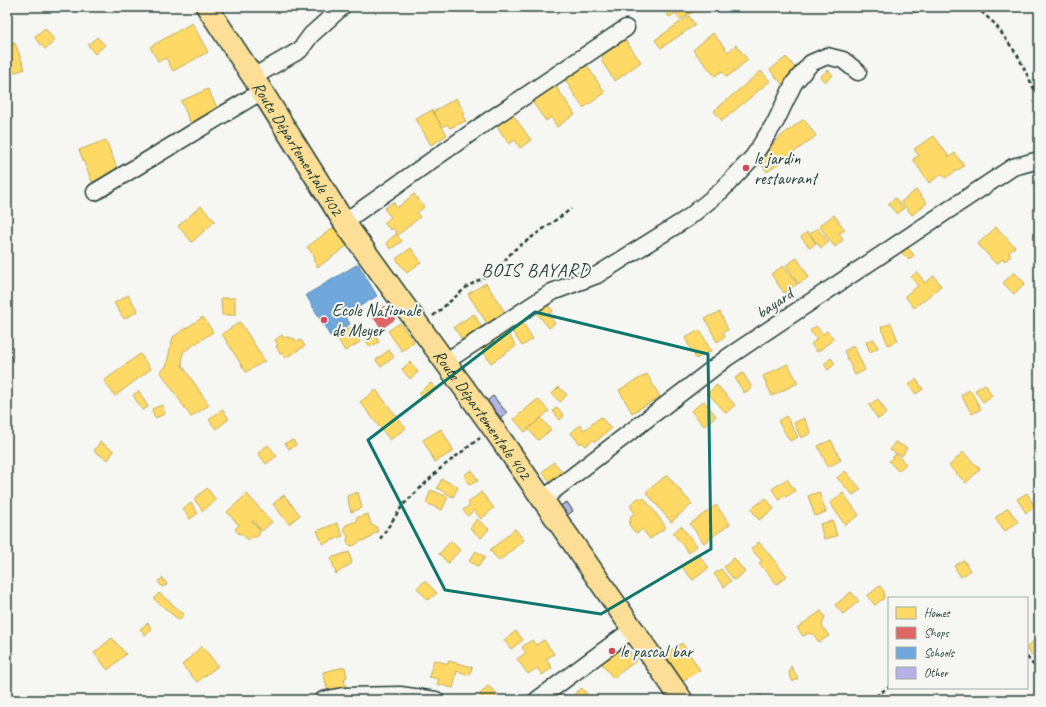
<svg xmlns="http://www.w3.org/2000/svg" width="1046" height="707" font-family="Caveat,sans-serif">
<rect width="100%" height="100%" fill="#f6f6f2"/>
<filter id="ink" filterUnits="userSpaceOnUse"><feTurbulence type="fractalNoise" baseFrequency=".025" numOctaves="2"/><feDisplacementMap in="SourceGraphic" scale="8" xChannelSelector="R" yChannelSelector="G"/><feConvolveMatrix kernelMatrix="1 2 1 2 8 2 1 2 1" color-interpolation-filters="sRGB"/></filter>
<g filter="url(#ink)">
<g fill="#ffd966" stroke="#bcaa57">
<path d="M 663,7 L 700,7 L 680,20 L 676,13 L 669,17 Z"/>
<path d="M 910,7 L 924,7 L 915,13 Z"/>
<path d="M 689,16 L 695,25 L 661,48 L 655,40 Z"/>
<path d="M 192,23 L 208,52 L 173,71 L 166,58 L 158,61 L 150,47 Z"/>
<path d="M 45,28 L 55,41 L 45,49 L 34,37 Z"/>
<path d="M 713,33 L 728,52 L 736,45 L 748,60 L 727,77 L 722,71 L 715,76 L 693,50 Z"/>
<path d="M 97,37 L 105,45 L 95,54 L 88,45 Z"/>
<path d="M 625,40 L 641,62 L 615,81 L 602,62 L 603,55 Z"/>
<path d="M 15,43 L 25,69 L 7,75 L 7,46 Z"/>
<path d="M 786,57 L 798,71 L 782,84 L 770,70 Z"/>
<path d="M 586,64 L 605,93 L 583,108 L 564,78 Z"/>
<path d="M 828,70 L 833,75 L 825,82 L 820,77 Z"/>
<path d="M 761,71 L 770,81 L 722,121 L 714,111 Z"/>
<path d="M 554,84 L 575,114 L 557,127 L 551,117 L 546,121 L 533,103 L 537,96 Z"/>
<path d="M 208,89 L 219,112 L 191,124 L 181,101 Z"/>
<path d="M 456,98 L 465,113 L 462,115 L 466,121 L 450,128 L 447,124 L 442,127 L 433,112 Z"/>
<path d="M 432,110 L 447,135 L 431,145 L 416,119 Z"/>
<path d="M 511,112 L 531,140 L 520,148 L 515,140 L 509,144 L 495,123 Z"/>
<path d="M 804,119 L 816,136 L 767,172 L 760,162 L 777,139 Z"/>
<path d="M 934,136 L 949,157 L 955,153 L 964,166 L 945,178 L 942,174 L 929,183 L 913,159 L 919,156 L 914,149 Z"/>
<path d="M 106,140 L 118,171 L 92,182 L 79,150 Z"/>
<path d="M 916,190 L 927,203 L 912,215 L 901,202 Z"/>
<path d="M 414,194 L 424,207 L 417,213 L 420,217 L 398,235 L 393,228 L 391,230 L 384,223 L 391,217 L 384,209 L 393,202 L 397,208 Z"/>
<path d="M 895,198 L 904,208 L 897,214 L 888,204 Z"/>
<path d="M 201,206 L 215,221 L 192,242 L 178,226 Z"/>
<path d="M 834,215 L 845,230 L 839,234 L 843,240 L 835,247 L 819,226 Z"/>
<path d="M 337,225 L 351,243 L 318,267 L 313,260 L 316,258 L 307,247 Z"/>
<path d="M 996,227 L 1015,247 L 1009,253 L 1011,256 L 1005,261 L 1003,259 L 996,264 L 978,244 Z"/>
<path d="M 817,228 L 829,242 L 821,248 L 810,234 Z"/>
<path d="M 807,232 L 816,243 L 810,248 L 801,237 Z"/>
<path d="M 396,234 L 402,241 L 391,249 L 386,243 Z"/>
<path d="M 907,247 L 914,255 L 909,260 L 901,252 Z"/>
<path d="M 411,248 L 421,262 L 407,273 L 396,259 Z"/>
<path d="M 797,258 L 809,277 L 798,284 L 786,265 Z"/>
<path d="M 783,266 L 797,284 L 784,293 L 771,274 Z"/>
<path d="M 917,272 L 925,283 L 934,276 L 941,286 L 914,308 L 905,296 L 918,286 L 911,277 Z"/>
<path d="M 1014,272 L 1025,283 L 1014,294 L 1003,283 Z"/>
<path d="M 486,283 L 506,314 L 488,325 L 468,294 Z"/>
<path d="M 128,295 L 138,311 L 124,319 L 114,303 Z"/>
<path d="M 221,298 L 235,298 L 235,315 L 222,315 Z"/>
<path d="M 545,302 L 553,311 L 548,315 L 555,323 L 549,328 L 535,311 Z"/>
<path d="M 720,312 L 728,330 L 723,332 L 725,337 L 717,342 L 705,318 Z"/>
<path d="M 474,314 L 482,328 L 463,341 L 454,327 Z"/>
<path d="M 203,317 L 213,332 L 183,352 L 182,365 L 209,405 L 191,417 L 160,371 L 166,367 L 173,337 Z"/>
<path d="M 521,320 L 533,339 L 522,346 L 510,328 Z"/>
<path d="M 240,322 L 265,361 L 246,372 L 222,334 Z"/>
<path d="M 400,323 L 414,342 L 402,351 L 388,331 Z"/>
<path d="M 891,323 L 898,341 L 888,345 L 881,327 Z"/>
<path d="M 816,326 L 823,334 L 827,331 L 834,339 L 817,352 L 811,344 L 817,339 L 810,331 Z"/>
<path d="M 351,327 L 360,342 L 345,351 L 336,336 Z"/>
<path d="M 506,330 L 516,346 L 491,363 L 480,347 Z"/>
<path d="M 700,330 L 711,351 L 696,359 L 685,338 Z"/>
<path d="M 373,332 L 379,342 L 370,347 L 364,337 Z"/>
<path d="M 282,335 L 284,338 L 287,337 L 295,339 L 297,342 L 301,340 L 305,346 L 285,358 L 282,353 L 280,354 L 276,346 L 278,345 L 275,340 Z"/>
<path d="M 874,339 L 878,348 L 870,352 L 866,342 Z"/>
<path d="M 854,346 L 865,370 L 855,375 L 844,351 Z"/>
<path d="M 389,350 L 394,357 L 381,367 L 376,360 Z"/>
<path d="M 140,354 L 151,369 L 115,396 L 104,381 Z"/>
<path d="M 831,358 L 835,364 L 828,370 L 824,364 Z"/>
<path d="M 410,362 L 418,372 L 410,379 L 402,369 Z"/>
<path d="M 788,364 L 798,383 L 772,396 L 763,376 Z"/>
<path d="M 743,373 L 752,388 L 744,393 L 735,378 Z"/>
<path d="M 647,374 L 660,397 L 632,413 L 619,390 Z"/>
<path d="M 916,379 L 923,389 L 916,394 L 909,385 Z"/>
<path d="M 431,383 L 436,389 L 424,399 L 419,393 Z"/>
<path d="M 985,384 L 992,396 L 983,402 L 975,390 Z"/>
<path d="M 717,385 L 735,405 L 726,413 L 708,393 Z"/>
<path d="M 559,387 L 567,395 L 560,402 L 552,394 Z"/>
<path d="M 376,390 L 406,428 L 390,440 L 360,402 Z"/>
<path d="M 970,390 L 981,409 L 972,414 L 961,395 Z"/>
<path d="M 139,391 L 148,407 L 142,410 L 133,395 Z"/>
<path d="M 538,399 L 549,411 L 525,432 L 514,419 Z"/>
<path d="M 878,399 L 887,413 L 878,419 L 869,405 Z"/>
<path d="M 704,401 L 716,416 L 704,426 L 691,411 Z"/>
<path d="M 162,405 L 165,414 L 155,418 L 152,409 Z"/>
<path d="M 557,407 L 564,416 L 560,420 L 553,411 Z"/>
<path d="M 222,409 L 229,419 L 216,429 L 209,420 Z"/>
<path d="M 786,416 L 798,437 L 790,441 L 778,421 Z"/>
<path d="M 601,417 L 611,429 L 595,442 L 593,440 L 586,446 L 582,442 L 580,444 L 571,433 L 580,425 L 584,430 Z"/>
<path d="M 541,418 L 551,430 L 538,440 L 528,429 Z"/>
<path d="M 804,418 L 811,433 L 801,438 L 794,423 Z"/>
<path d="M 441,429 L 454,451 L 435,462 L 423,440 Z"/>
<path d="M 293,440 L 296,445 L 289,449 L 285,443 Z"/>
<path d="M 831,440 L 841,460 L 828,467 L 818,446 Z"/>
<path d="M 100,442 L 114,451 L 108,460 L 94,451 Z"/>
<path d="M 895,442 L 907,448 L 902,456 L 890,450 Z"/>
<path d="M 268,445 L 277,456 L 266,464 L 258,453 Z"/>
<path d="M 963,452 L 980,469 L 966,483 L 949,466 Z"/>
<path d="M 896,454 L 906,464 L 898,471 L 889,461 Z"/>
<path d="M 554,462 L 564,474 L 552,484 L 542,472 Z"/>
<path d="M 472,470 L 478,481 L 469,485 L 464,475 Z"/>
<path d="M 845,471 L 861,489 L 853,495 L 837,478 Z"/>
<path d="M 667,475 L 692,504 L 671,522 L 646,492 Z"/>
<path d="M 442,479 L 458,487 L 453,497 L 437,488 Z"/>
<path d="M 787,479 L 795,491 L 786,497 L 785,495 L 779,500 L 772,489 Z"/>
<path d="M 207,488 L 216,500 L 203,511 L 194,499 Z"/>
<path d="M 431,490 L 448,497 L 442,510 L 426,503 Z"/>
<path d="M 358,492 L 362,508 L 351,512 L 347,496 Z"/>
<path d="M 481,492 L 494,508 L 481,519 L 474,510 L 468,516 L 463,510 L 470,505 L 468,503 Z"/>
<path d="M 819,492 L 826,512 L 815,516 L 808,496 Z"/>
<path d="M 843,493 L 859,515 L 845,525 L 830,503 Z"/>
<path d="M 1027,493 L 1035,507 L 1026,513 L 1017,499 Z"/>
<path d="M 1039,493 L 1039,501 L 1035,496 Z"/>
<path d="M 247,494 L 272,522 L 262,531 L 253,521 L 252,522 L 260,530 L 259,535 L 256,537 L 252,537 L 248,540 L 241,533 L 239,534 L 235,529 L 239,525 L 227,512 Z"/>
<path d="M 284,495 L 300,515 L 289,524 L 273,504 Z"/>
<path d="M 638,498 L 645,499 L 666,527 L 650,539 L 642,529 L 638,533 L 635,532 L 629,525 L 631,516 L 635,513 L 631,508 L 631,504 Z"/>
<path d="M 766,498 L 774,509 L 759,520 L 751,509 Z"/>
<path d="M 191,503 L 198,513 L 190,519 L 183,509 Z"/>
<path d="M 716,505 L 730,524 L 704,543 L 690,524 Z"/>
<path d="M 1008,508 L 1018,522 L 1005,531 L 995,518 Z"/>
<path d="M 368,514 L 371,525 L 376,526 L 378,532 L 371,535 L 371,538 L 359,542 L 355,545 L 352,546 L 348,544 L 347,541 L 348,536 L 345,532 L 344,528 L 346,525 L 357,521 L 356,518 Z"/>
<path d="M 477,519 L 489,529 L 481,538 L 470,528 Z"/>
<path d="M 833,521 L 837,536 L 824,539 L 820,524 Z"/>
<path d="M 337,523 L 343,536 L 323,544 L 317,531 Z"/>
<path d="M 681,526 L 697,546 L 689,553 L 673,533 Z"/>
<path d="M 515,529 L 524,540 L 499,561 L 490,550 Z"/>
<path d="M 451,541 L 460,550 L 448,563 L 439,554 Z"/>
<path d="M 759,542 L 787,576 L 777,584 L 759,563 L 762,561 L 751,549 Z"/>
<path d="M 476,551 L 485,557 L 478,567 L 469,561 Z"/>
<path d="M 349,552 L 352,563 L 336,574 L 331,558 Z"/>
<path d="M 697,553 L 709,568 L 693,580 L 681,566 Z"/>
<path d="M 734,558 L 745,572 L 734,580 L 724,567 Z"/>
<path d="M 964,560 L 970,571 L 961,577 L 954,566 Z"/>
<path d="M 721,569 L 731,581 L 724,587 L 714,574 Z"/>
<path d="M 163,578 L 167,585 L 162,587 L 158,581 Z"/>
<path d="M 425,581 L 437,593 L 428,600 L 417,588 Z"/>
<path d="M 880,586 L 884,591 L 884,598 L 875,605 L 867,596 Z"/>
<path d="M 851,592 L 859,601 L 843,614 L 835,605 Z"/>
<path d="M 159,593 L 184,614 L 179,620 L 154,599 Z"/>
<path d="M 821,611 L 825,617 L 822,626 L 829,636 L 819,642 L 814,635 L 809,633 L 803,636 L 797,628 Z"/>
<path d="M 148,623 L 152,630 L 145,635 L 140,629 Z"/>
<path d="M 516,631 L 523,640 L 511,649 L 504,640 Z"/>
<path d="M 112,638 L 126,654 L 108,670 L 94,653 Z"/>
<path d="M 1037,638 L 1039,641 L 1039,664 L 1027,649 L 1027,647 Z"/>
<path d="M 532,640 L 536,645 L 544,640 L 554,654 L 546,659 L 552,668 L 542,675 L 537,668 L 528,674 L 517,659 L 526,653 L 522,647 Z"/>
<path d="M 682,643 L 700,670 L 683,681 L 665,654 Z"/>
<path d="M 624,644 L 636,661 L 613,678 L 600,661 Z"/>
<path d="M 202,646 L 218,666 L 197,682 L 182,665 Z"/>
<path d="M 434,660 L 448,664 L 449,661 L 472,667 L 470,675 L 457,671 L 453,688 L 437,684 L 439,679 L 429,677 Z"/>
<path d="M 791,666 L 798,678 L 793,682 L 789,674 Z"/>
<path d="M 345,667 L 347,677 L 344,679 L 346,688 L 328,692 L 323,672 Z"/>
<path d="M 488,686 L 497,693 L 495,700 L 487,700 L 479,695 Z"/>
<path d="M 582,688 L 592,700 L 567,700 Z"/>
<path d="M 761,695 L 764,700 L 752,700 Z"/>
</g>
<path fill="#e06666" stroke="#a65a57" d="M 385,306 L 395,319 L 382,328 L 372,316 Z"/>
<path fill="#6fa8dc" stroke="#5788aa" d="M 358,264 L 377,296 L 345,315 L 350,324 L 330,336 L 306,295 Z"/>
<g fill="#b6b3e4" stroke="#1f3d34">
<path d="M 493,396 L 507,413 L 501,418 L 487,401 Z"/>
<path d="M 567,502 L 573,511 L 566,516 L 560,506 Z"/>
</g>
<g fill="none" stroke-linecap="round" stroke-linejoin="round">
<g stroke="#1f3d34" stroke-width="19">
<g id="minor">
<path d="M 253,77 L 300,50 L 311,35 L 342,7"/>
<path d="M 95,192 L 262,91"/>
<path d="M 344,222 L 485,123 L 626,28"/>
<path d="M 445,362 L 552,292 L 597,275 L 688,218 L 721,191 L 753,157 L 776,121 L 794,83 L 811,63 L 827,56 L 843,60 L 858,72"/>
<path d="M 544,500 L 552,492 L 728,357 L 1013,167 L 1039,160"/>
<path d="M 323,700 L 343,696 L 400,695 L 436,700"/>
<path d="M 537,700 L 633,629"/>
</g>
</g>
<g stroke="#1f3d34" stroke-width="24">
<g id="major">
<path id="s1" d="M 207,7 L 253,77 L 344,222 L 493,428 L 682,700"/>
</g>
</g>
<g stroke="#1f3d34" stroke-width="2.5" stroke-dasharray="4 3" stroke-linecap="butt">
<path d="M 976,7 L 995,24 L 1018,56 L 1039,99"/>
<path d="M 433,316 L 468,286 L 494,272 L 514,250 L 571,209"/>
<path d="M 380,539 L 403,505 L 441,468 L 480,438"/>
<path d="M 1027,657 L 1039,672"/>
<path d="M 870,700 L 889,687"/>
</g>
<use href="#minor" stroke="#f6f6f2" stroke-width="16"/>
<use href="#major" stroke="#fcde96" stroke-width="21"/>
</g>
</g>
<path fill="none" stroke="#0f766e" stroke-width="3" stroke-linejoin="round" d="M 535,312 L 708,354 L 711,549 L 601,614 L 445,590 L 368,440 Z"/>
<g fill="#d1495b" stroke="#f6f6f2" stroke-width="1.5">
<circle cx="746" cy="168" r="4"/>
<circle cx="324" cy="320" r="4"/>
<circle cx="612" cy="651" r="4"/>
</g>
<g text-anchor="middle" stroke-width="4" stroke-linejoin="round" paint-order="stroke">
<g font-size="17" fill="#1f3d34" stroke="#f6f6f2">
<text dy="6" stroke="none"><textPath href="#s1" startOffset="168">Route Départementale 402</textPath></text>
<text transform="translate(774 303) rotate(-34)" y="6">bayard</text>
<text dy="6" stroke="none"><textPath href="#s1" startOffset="492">Route Départementale 402</textPath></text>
</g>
<g font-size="17" fill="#1f3d34" stroke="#f6f6f2" text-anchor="start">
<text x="754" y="164">le jardin<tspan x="754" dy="20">restaurant</tspan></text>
<text x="332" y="316">Ecole Nationale<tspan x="332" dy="20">de Meyer</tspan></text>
<text x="620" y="657">le pascal bar</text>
</g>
<g font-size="19" letter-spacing="1" fill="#1f3d34" stroke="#f6f6f2">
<text x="536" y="276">BOIS BAYARD</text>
</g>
</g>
<rect width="1046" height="707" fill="none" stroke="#f6f6f2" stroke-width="24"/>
<rect x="12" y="12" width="1022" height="683" fill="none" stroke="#1f3d34" stroke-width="1.5" filter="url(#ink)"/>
<rect x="888" y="597" width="140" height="92" fill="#f6f6f2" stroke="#a0aca6"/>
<rect x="896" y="607" width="20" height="12" fill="#ffd966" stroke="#a0aca6"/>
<text x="924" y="617" font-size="12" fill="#1f3d34">Homes</text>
<rect x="896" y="627" width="20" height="12" fill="#e06666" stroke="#a0aca6"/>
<text x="924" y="637" font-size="12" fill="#1f3d34">Shops</text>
<rect x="896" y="647" width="20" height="12" fill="#6fa8dc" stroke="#a0aca6"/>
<text x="924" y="657" font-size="12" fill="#1f3d34">Schools</text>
<rect x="896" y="667" width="20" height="12" fill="#b6b3e4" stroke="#a0aca6"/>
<text x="924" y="677" font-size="12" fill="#1f3d34">Other</text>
</svg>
